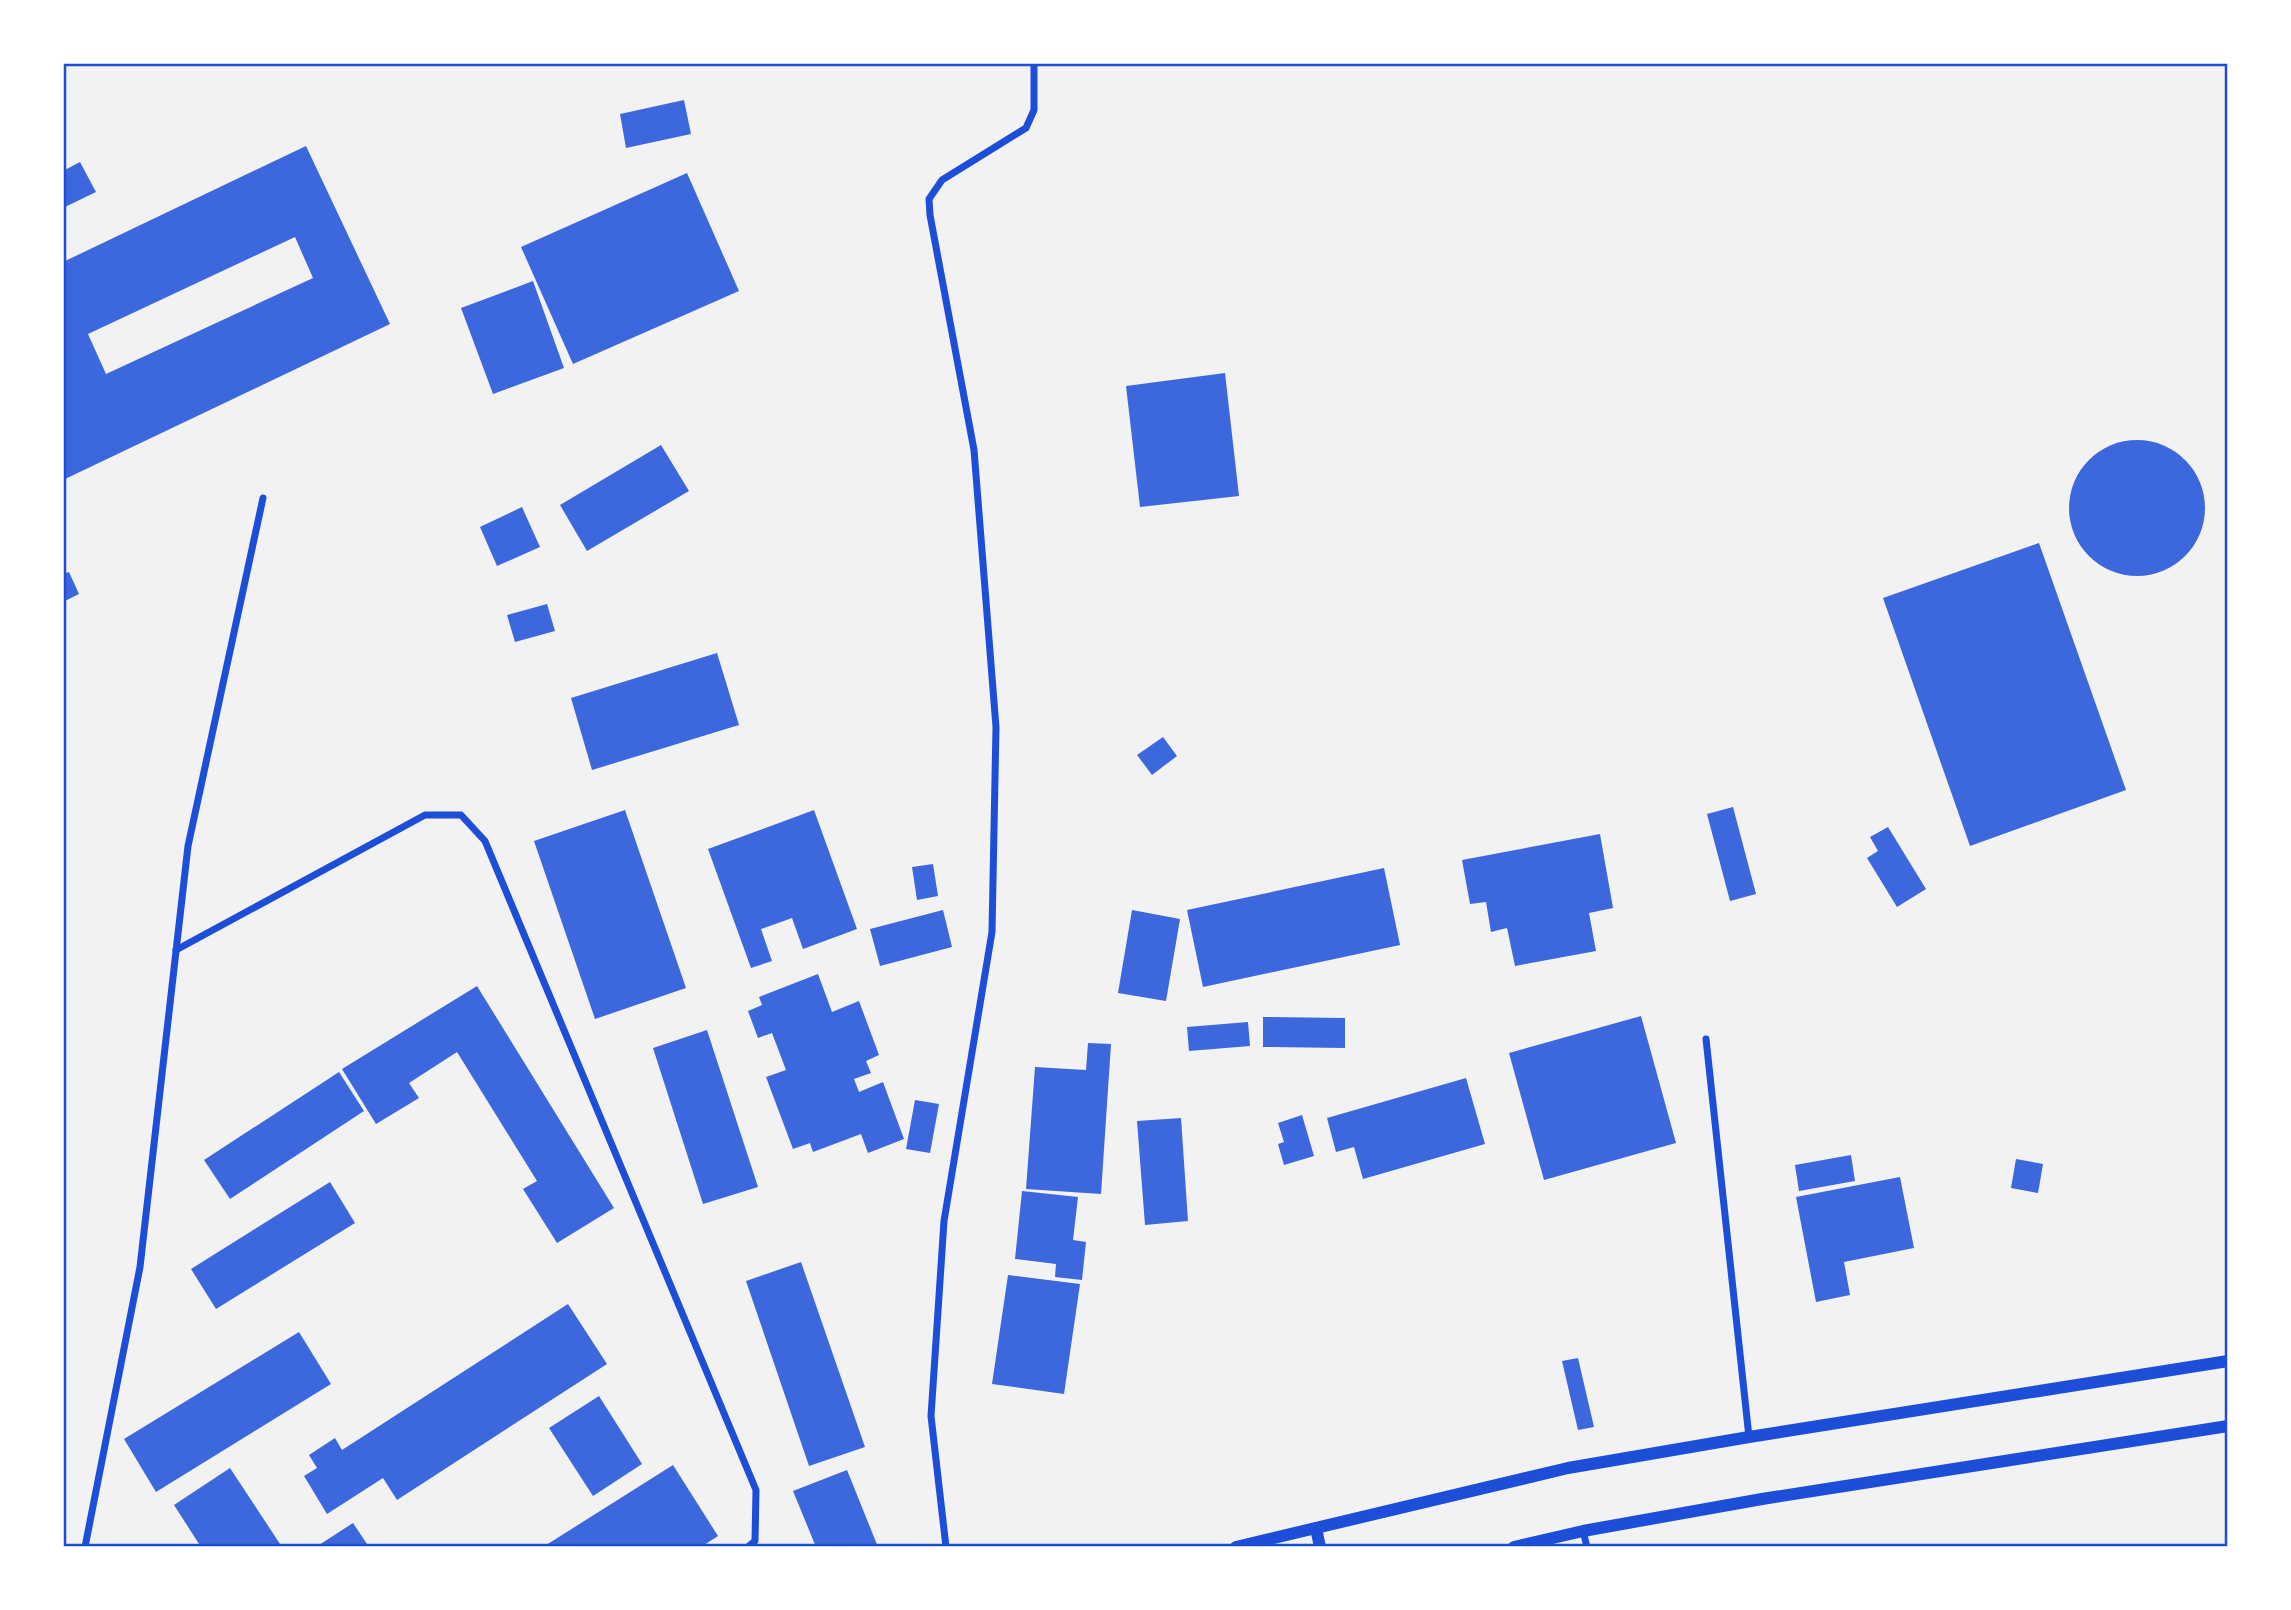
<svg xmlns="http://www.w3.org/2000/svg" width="2291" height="1610" font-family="'Archivo Narrow',sans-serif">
<rect width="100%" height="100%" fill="#f2f2f2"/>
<g fill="#3d67dc" fill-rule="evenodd">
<path d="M 684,100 L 691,134 L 626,148 L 620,114 Z"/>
<path d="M 306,146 L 390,324 L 63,480 L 63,262 ZM 295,237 L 313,278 L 106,374 L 88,334 Z"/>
<path d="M 80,162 L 96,192 L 63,208 L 63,171 Z"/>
<path d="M 687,173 L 739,291 L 573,364 L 521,247 Z"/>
<path d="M 533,281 L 564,368 L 493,394 L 461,308 Z"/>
<path d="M 1225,373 L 1239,496 L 1140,507 L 1126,386 Z"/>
<circle cx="2137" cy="508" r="68"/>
<path d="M 661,445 L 689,491 L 587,551 L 560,505 Z"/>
<path d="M 522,507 L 540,547 L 497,566 L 480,527 Z"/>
<path d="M 2039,543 L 2126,790 L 1970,846 L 1883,598 Z"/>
<path d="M 69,572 L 79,594 L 63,602 L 63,574 Z"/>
<path d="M 547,604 L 555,631 L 515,642 L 507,615 Z"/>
<path d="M 717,653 L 739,725 L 592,770 L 571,698 Z"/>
<path d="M 1163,737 L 1177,756 L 1152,775 L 1137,755 Z"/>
<path d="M 1733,807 L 1756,894 L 1730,901 L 1707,814 Z"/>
<path d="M 625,810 L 686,988 L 595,1019 L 534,841 Z"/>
<path d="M 814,810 L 857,929 L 803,949 L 792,918 L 761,929 L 772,961 L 751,968 L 708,849 Z"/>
<path d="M 1888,827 L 1926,889 L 1897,907 L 1867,858 L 1878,851 L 1870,837 Z"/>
<path d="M 1600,834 L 1613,908 L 1589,913 L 1596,951 L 1515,966 L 1507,928 L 1491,932 L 1486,902 L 1470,904 L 1462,860 Z"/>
<path d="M 933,864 L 938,896 L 917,900 L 912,867 Z"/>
<path d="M 1384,868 L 1400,945 L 1203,987 L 1187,910 Z"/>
<path d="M 943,910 L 952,947 L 880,966 L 870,929 Z"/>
<path d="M 1132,910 L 1180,919 L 1166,1001 L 1118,993 Z"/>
<path d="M 818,974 L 832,1012 L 859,1001 L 879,1055 L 866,1061 L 871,1073 L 854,1079 L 859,1092 L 883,1082 L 904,1139 L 868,1153 L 861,1134 L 813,1152 L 810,1143 L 793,1149 L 766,1077 L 786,1070 L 772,1033 L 758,1038 L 748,1011 L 762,1005 L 759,997 Z"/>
<path d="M 477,986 L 614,1208 L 557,1243 L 523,1189 L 537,1181 L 457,1052 L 409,1083 L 419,1098 L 376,1124 L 342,1069 Z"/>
<path d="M 1641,1016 L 1676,1143 L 1544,1180 L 1509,1053 Z"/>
<path d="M 1263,1017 L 1345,1018 L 1345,1048 L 1263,1047 Z"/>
<path d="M 1248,1022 L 1250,1046 L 1189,1051 L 1187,1027 Z"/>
<path d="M 707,1030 L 758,1187 L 703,1204 L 653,1048 Z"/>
<path d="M 1088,1043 L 1111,1044 L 1101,1194 L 1026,1189 L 1035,1067 L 1086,1070 Z"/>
<path d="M 339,1072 L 364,1111 L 230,1199 L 204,1160 Z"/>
<path d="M 1466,1078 L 1485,1144 L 1363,1179 L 1354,1147 L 1336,1152 L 1327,1118 Z"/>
<path d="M 915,1100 L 939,1104 L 930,1153 L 906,1149 Z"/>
<path d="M 1302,1115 L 1314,1156 L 1284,1165 L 1278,1144 L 1284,1142 L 1278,1123 Z"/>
<path d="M 1181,1118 L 1188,1221 L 1145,1225 L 1137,1121 Z"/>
<path d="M 1851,1155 L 1855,1181 L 1799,1191 L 1795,1165 Z"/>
<path d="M 2016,1159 L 2043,1164 L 2038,1193 L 2011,1188 Z"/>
<path d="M 1900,1177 L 1914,1248 L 1844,1262 L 1850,1295 L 1816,1302 L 1796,1197 Z"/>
<path d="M 330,1182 L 355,1223 L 216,1309 L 191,1269 Z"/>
<path d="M 1022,1191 L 1078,1197 L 1073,1240 L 1086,1242 L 1082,1280 L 1055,1277 L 1056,1264 L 1015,1259 Z"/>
<path d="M 801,1262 L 865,1447 L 809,1466 L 746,1281 Z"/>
<path d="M 1008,1275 L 1080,1284 L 1064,1394 L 992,1384 Z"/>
<path d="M 568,1304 L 607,1364 L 397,1500 L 383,1478 L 327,1514 L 304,1476 L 317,1468 L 309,1455 L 335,1438 L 342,1450 Z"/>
<path d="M 299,1332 L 331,1384 L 156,1492 L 124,1439 Z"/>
<path d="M 1578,1358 L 1594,1427 L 1578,1430 L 1562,1361 Z"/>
<path d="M 599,1396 L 642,1464 L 593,1496 L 549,1428 Z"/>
<path d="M 673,1465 L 718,1536 L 701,1547 L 543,1547 Z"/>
<path d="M 230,1468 L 282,1547 L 201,1547 L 174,1505 Z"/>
<path d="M 847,1470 L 878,1547 L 816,1547 L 793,1491 Z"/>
<path d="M 353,1523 L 369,1547 L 321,1547 L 319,1545 Z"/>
</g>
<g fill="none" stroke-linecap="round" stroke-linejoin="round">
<g stroke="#1d4ed8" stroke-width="7">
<path d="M 176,950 L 425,815 L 461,815 L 485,841 L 756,1490 L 755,1541 L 748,1547"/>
<path d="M 1706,1039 L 1749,1437"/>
<path d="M 1583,1531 L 1587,1547"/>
<path d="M 85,1547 L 140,1267 L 188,846 L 263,498"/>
<path d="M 946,1547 L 931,1416 L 944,1221 L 992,932 L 996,727 L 974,450 L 930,215 L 929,199 L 942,180 L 1026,128 L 1034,110 L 1034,63"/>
</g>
<g stroke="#1d4ed8" stroke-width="12">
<path d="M 1316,1528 L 1320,1547"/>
<path d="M 1236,1547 L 1568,1468 L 1749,1437 L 2228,1361"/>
<path d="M 1514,1547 L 1583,1531 L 1762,1499 L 2228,1426"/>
</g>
</g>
<rect width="2291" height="1610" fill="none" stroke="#ffffff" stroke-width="130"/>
<rect x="65" y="65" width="2161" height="1480" fill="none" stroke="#1d4ed8" stroke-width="2.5"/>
</svg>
